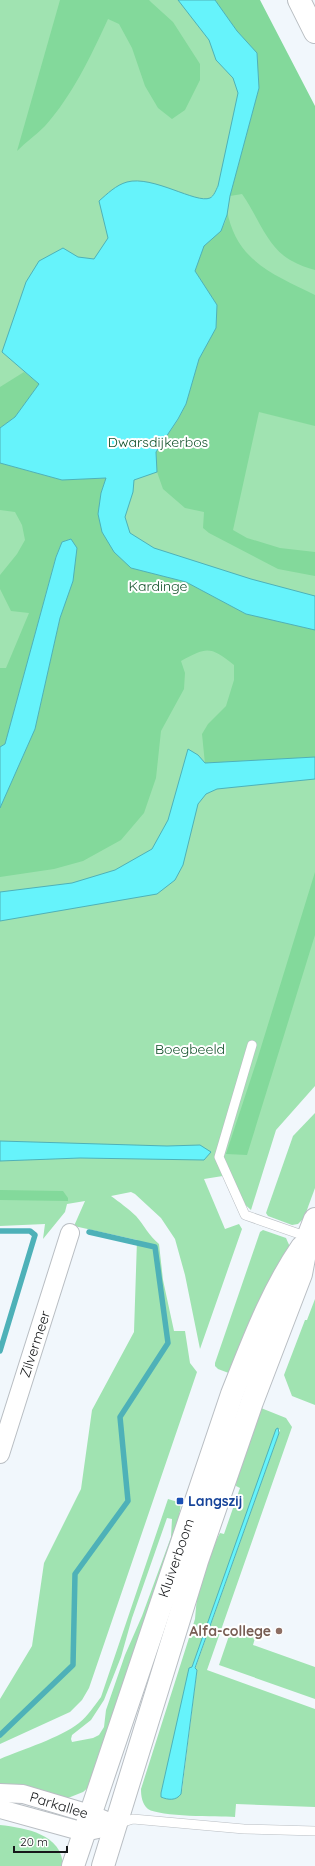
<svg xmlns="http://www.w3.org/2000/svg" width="315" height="1866" font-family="Quicksand,sans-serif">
<rect width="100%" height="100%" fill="#f1f7fc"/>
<g fill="#a0e3b1" fill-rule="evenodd">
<path d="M 0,0 L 245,0 L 315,135 L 315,1086 L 276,1130 L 251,1210 L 241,1201 L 229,1175 L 204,1179 L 225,1229 L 239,1224 L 242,1229 L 200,1349 L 185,1275 L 175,1239 L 161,1218 L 135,1194 L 131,1192 L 111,1196 C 119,1202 129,1209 136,1216 C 144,1225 149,1236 159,1244 L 163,1280 L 174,1331 L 185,1331 L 190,1363 L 197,1372 L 89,1688 L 82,1700 L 70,1712 L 0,1744 L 0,1699 L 32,1646 L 44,1563 L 81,1489 L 92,1410 L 134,1332 L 137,1240 L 74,1226 L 85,1201 L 67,1204 L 65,1212 L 43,1239 L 45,1224 L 0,1226 Z"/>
<path d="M 315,1113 L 315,1188 L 304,1218 L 298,1224 L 292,1225 L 268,1216 L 266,1213 L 293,1136 Z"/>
<path d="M 263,1230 L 286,1238 L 290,1247 L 234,1375 L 218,1369 L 215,1366 L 215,1363 L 260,1232 Z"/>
<path d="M 315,1299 L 315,1405 L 292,1396 L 284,1375 L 305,1320 L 307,1320 Z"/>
<path d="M 256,1406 L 286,1418 L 292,1427 L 207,1670 L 315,1709 L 315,1807 L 236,1804 L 235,1817 C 217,1816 160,1817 148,1809 C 142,1804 141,1796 141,1789 L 195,1619 L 199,1574 L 220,1533 L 224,1534 L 240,1488 L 236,1486 L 238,1457 ZM 277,1428 L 280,1430 L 279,1433 L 195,1669 L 197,1670 L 182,1790 L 161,1793 L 192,1667 Z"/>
<path d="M 168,1499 L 181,1503 L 177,1532 L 90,1786 L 83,1792 L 68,1798 L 0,1786 L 0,1759 C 23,1749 60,1738 79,1723 C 88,1716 94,1706 101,1697 ZM 167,1518 L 172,1519 L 171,1537 L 142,1616 L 125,1655 L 106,1710 L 104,1727 L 99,1735 L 93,1738 L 72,1742 L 71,1739 L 72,1735 L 91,1720 L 104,1700 L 121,1657 L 132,1618 Z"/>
<path d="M 232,1627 L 256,1635 L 253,1645 L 315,1667 L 315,1699 L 219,1665 Z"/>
<path d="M 0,1825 C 26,1828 62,1834 63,1866 L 0,1866 Z"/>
</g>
<g fill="#83d99b">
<path d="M 60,0 L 149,0 L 152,3 L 173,22 L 200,64 L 200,80 L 185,110 L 172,119 L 158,108 L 145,86 L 132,48 L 119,24 L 108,19 C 91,56 72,96 45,126 C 36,135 26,142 17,151 Z"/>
<path d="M 215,0 L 260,0 L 315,106 L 315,270 C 307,268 299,265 292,261 C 267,248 258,216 242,194 L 230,196 L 259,88 L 257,53 L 237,31 Z"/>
<path d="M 227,210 C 236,261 273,274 315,295 L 315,426 L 259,412 L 233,530 L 247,538 L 280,548 L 315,552 L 315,576 L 278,569 L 209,533 L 203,528 L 204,512 L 185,508 L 163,489 L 157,472 L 156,452 L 178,420 L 186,404 L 199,359 L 216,328 L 217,305 L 195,271 C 197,263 200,251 205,245 C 215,233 228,229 227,210 Z"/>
<path d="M 24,372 L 39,384 L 15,417 L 0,428 L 0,387 Z"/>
<path d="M 0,463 L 62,480 L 106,478 L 101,493 L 131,568 L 186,582 L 246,614 L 315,630 L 315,757 L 205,764 L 202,734 L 208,724 L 226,706 L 234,680 L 234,665 C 210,646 207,647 181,661 L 185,673 L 184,689 L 161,731 L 156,778 L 144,813 L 121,840 L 83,861 L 54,869 L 0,877 L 0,808 L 35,729 L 60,618 L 73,581 L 71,539 L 62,542 L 56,556 L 5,744 L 0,747 L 0,668 L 6,668 L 29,613 L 11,611 L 0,589 L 0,575 L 17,554 L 25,540 L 22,525 L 15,512 L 0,510 Z"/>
<path d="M 315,872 L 315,935 L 247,1155 L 226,1154 L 258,1057 Z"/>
<path d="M 0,1190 L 63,1191 L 68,1198 L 68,1201 L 0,1200 Z"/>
</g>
<g fill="#66f3fb" stroke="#4eb1b8">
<path d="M 178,0 L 215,0 L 237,31 L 257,53 L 259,88 L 230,196 L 227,215 L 221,231 L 204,246 L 195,271 L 217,305 L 216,328 L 199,359 L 186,404 L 178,419 L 156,452 L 157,472 L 134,480 L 133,492 L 125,517 L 130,533 L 154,548 L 251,579 L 315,596 L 315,630 L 246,614 L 186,582 L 131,568 L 114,552 L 102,532 L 98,514 L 101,493 L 106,478 L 62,480 L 0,463 L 0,428 L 15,417 L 39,384 L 2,352 L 26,282 L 39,261 L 63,248 L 78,257 L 94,259 L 108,238 L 99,201 C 107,194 116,185 127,182 C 153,175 196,204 210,198 C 214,196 216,190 218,186 L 238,93 L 233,78 L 216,60 L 209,40 Z"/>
<path d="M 71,539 L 77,548 L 73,581 L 60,618 L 35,729 L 0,808 L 0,747 L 5,744 L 56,557 L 62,542 Z"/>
<path d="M 188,749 L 198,755 L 205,763 L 315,757 L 315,779 L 217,789 L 206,794 L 198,804 L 183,865 L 175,880 L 157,894 L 0,921 L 0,892 L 72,883 L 115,870 L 152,849 L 168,820 Z"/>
<path d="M 0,1141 L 167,1146 L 200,1145 L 211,1152 L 204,1160 L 80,1158 L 0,1161 Z"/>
<path d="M 278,1428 L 279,1433 L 195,1668 L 197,1670 L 181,1794 C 176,1801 168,1800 161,1797 L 161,1793 L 189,1668 L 192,1667 L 276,1429 Z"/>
</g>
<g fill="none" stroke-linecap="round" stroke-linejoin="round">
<g stroke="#4eb1b8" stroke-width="5.5">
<path d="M 0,1231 L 30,1231 L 35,1235 L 0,1351"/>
<path d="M 0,1735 L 73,1665 L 75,1574 L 128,1501 L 120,1417 L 168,1343 L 155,1247 L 89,1232"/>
</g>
<g stroke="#b9bec3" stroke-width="10">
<g id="lane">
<path d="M 252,1045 L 219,1157 L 245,1215 L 308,1237"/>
<path d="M 117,1824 L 133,1819 L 244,1829 L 315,1831"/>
</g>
</g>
<g stroke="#b9bec3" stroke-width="20">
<g id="street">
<path d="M 0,1454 L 70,1233"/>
<path d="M 0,1793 L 23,1794 L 90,1814 L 116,1825"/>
<path d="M 0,1809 L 84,1832 L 98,1829"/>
</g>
</g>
<g stroke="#b9bec3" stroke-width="24">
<g id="secondary">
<path d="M 299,0 L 315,32"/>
<path d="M 73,1866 L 232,1394 C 252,1344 271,1292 302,1247"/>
<path d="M 103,1866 L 197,1561 L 252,1402 L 301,1274 L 308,1237 L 315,1219"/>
</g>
</g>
<use href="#lane" stroke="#fff" stroke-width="9"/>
<use href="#street" stroke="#fff" stroke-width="18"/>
<use href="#secondary" stroke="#fff" stroke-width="22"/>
</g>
<rect fill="#1a4fb4" stroke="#fff" stroke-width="1.5" x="176" y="1497" width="8" height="8" rx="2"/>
<circle fill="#8d6e63" stroke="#fff" stroke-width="1.5" cx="279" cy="1631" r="4"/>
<g text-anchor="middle" stroke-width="4" stroke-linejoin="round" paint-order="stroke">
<g font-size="14" fill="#12512a" stroke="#fff">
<text x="158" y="447">Dwarsdijkerbos</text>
<text x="158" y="591">Kardinge</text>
<text x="190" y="1054">Boegbeeld</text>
</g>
<g font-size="14" fill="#16181a" stroke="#fff">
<text transform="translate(35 1344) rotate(-72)" y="5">Zilvermeer</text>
<text transform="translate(176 1558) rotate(-71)" y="5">Kluiverboom</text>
<text transform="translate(59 1805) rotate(17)" y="5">Parkallee</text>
</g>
<g font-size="14" font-weight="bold" fill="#164399" stroke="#fff" text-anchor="start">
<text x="188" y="1506">Langszij</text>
</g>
<g font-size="14" font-weight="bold" fill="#785e54" stroke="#fff" text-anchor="end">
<text x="271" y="1636">Alfa-college</text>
</g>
</g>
<path d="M14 1846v6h53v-6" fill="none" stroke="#16181a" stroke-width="2"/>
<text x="20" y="1846" font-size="12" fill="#16181a" stroke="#ffffff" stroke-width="3" paint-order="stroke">20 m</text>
</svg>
